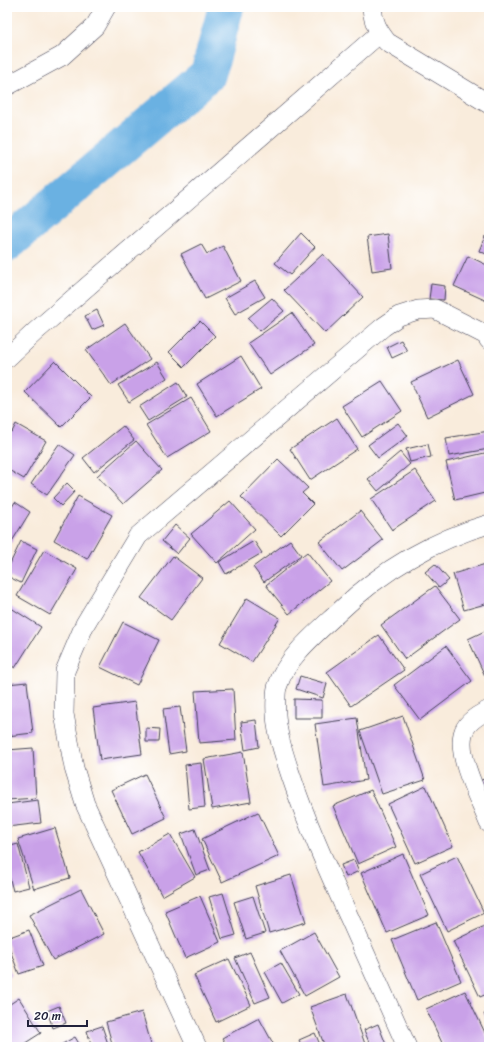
<svg xmlns="http://www.w3.org/2000/svg" width="496" height="1054" font-family="Sriracha,sans-serif">
<rect width="100%" height="100%" fill="#fff"/>
<filter id="ink" filterUnits="userSpaceOnUse"><feTurbulence type="fractalNoise" baseFrequency=".025" numOctaves="2"/><feDisplacementMap in="SourceGraphic" scale="8" xChannelSelector="R" yChannelSelector="G"/><feConvolveMatrix kernelMatrix="1 2 1 2 8 2 1 2 1" color-interpolation-filters="sRGB"/></filter>
<filter id="wash" filterUnits="userSpaceOnUse"><feTurbulence type="fractalNoise" baseFrequency=".012" numOctaves="4" result="noise"/><feDisplacementMap in="SourceGraphic" scale="16" xChannelSelector="R" yChannelSelector="G"/><feGaussianBlur stdDeviation="0.9" result="paint"/><feColorMatrix in="noise" values="0 0 0 0 0 0 0 0 0 0 0 0 0 0 0 0 0 1.4 0 .05"/><feComposite in="paint" operator="in"/></filter>
<g filter="url(#wash)">
<rect width="100%" height="100%" fill="#f9ecdc"/>
<g fill="none" stroke-linecap="round" stroke-linejoin="round">
<path stroke="#6bb1e2" stroke-width="36" d="M 7,244 L 208,74 L 226,7"/>
</g>
<g id="blocks">
<g fill="#c9a1e8">
<path d="M 301,233 L 315,247 L 290,275 L 275,263 Z"/>
<path d="M 388,234 L 392,268 L 372,271 L 367,237 Z"/>
<path d="M 485,236 L 489,238 L 489,255 L 479,251 Z"/>
<path d="M 201,244 L 207,254 L 223,246 L 241,281 L 205,299 L 181,254 Z"/>
<path d="M 323,254 L 363,297 L 325,333 L 284,290 Z"/>
<path d="M 468,256 L 489,266 L 489,302 L 454,286 Z"/>
<path d="M 255,281 L 265,297 L 235,314 L 225,298 Z"/>
<path d="M 431,284 L 445,286 L 444,300 L 429,299 Z"/>
<path d="M 272,298 L 284,311 L 260,331 L 248,318 Z"/>
<path d="M 97,310 L 104,325 L 92,330 L 85,316 Z"/>
<path d="M 292,313 L 314,345 L 270,375 L 248,343 Z"/>
<path d="M 200,321 L 215,336 L 184,367 L 169,352 Z"/>
<path d="M 125,323 L 150,359 L 111,385 L 86,350 Z"/>
<path d="M 401,340 L 407,351 L 392,358 L 387,347 Z"/>
<path d="M 241,356 L 261,389 L 217,416 L 197,384 Z"/>
<path d="M 458,360 L 474,394 L 427,417 L 411,382 Z"/>
<path d="M 55,361 L 91,397 L 61,427 L 25,392 Z"/>
<path d="M 157,362 L 167,378 L 129,402 L 118,385 Z"/>
<path d="M 382,381 L 402,411 L 362,437 L 342,406 Z"/>
<path d="M 178,382 L 187,397 L 148,421 L 139,407 Z"/>
<path d="M 191,398 L 211,431 L 167,458 L 146,425 Z"/>
<path d="M 337,418 L 357,449 L 310,480 L 290,449 Z"/>
<path d="M 398,423 L 408,436 L 378,458 L 368,445 Z"/>
<path d="M 16,424 L 46,441 L 24,479 L 7,469 L 7,429 L 12,432 Z"/>
<path d="M 123,426 L 134,440 L 94,472 L 83,458 Z"/>
<path d="M 489,431 L 489,449 L 449,456 L 446,438 Z"/>
<path d="M 136,441 L 162,470 L 123,504 L 97,476 Z"/>
<path d="M 59,444 L 75,455 L 47,495 L 31,484 Z"/>
<path d="M 428,444 L 431,457 L 410,462 L 406,449 Z"/>
<path d="M 400,452 L 410,464 L 378,491 L 368,479 Z"/>
<path d="M 489,452 L 489,492 L 455,500 L 446,462 Z"/>
<path d="M 278,459 L 308,488 L 302,493 L 313,504 L 281,536 L 241,497 Z"/>
<path d="M 415,470 L 436,501 L 392,530 L 371,499 Z"/>
<path d="M 67,483 L 75,491 L 61,506 L 53,498 Z"/>
<path d="M 78,496 L 112,515 L 87,559 L 54,540 Z"/>
<path d="M 230,501 L 255,529 L 217,563 L 191,534 Z"/>
<path d="M 15,502 L 30,512 L 11,543 L 7,540 L 7,515 Z"/>
<path d="M 360,511 L 383,540 L 342,571 L 319,542 Z"/>
<path d="M 175,525 L 190,538 L 177,554 L 162,541 Z"/>
<path d="M 290,540 L 301,555 L 264,582 L 253,567 Z"/>
<path d="M 21,541 L 37,549 L 21,583 L 7,576 L 7,570 Z"/>
<path d="M 254,541 L 262,553 L 226,574 L 219,562 Z"/>
<path d="M 44,550 L 77,569 L 50,615 L 17,596 Z"/>
<path d="M 307,552 L 330,581 L 289,614 L 266,585 Z"/>
<path d="M 173,556 L 202,578 L 171,620 L 141,598 Z"/>
<path d="M 489,563 L 489,603 L 464,610 L 453,574 Z"/>
<path d="M 435,564 L 449,580 L 439,588 L 425,572 Z"/>
<path d="M 435,586 L 460,619 L 405,659 L 381,625 Z"/>
<path d="M 247,598 L 280,618 L 252,662 L 220,643 Z"/>
<path d="M 8,606 L 41,627 L 15,668 L 7,663 L 7,609 Z"/>
<path d="M 123,622 L 159,640 L 137,685 L 100,667 Z"/>
<path d="M 489,629 L 489,674 L 485,676 L 468,639 Z"/>
<path d="M 379,635 L 404,670 L 351,706 L 327,672 Z"/>
<path d="M 446,646 L 472,681 L 420,720 L 394,685 Z"/>
<path d="M 300,676 L 327,684 L 323,698 L 296,689 Z"/>
<path d="M 27,682 L 33,733 L 7,736 L 7,684 Z"/>
<path d="M 233,689 L 236,740 L 199,743 L 195,691 Z"/>
<path d="M 294,699 L 322,700 L 322,718 L 294,718 Z"/>
<path d="M 135,702 L 142,754 L 100,760 L 93,708 Z"/>
<path d="M 180,707 L 186,751 L 169,754 L 163,709 Z"/>
<path d="M 403,716 L 425,780 L 382,794 L 360,731 Z"/>
<path d="M 357,718 L 366,780 L 324,787 L 315,724 Z"/>
<path d="M 256,720 L 259,747 L 245,750 L 241,722 Z"/>
<path d="M 146,728 L 160,729 L 159,742 L 146,742 Z"/>
<path d="M 33,748 L 36,798 L 7,800 L 7,750 Z"/>
<path d="M 243,752 L 251,802 L 212,809 L 204,759 Z"/>
<path d="M 201,763 L 205,807 L 189,809 L 185,765 Z"/>
<path d="M 145,774 L 166,818 L 132,834 L 111,790 Z"/>
<path d="M 489,778 L 489,792 L 484,793 L 481,780 Z"/>
<path d="M 426,786 L 453,846 L 415,863 L 388,804 Z"/>
<path d="M 371,790 L 396,847 L 358,864 L 333,806 Z"/>
<path d="M 38,800 L 41,823 L 7,827 L 7,804 Z"/>
<path d="M 258,812 L 279,856 L 222,882 L 202,839 Z"/>
<path d="M 55,828 L 70,878 L 34,889 L 18,839 Z"/>
<path d="M 195,829 L 210,870 L 196,875 L 181,834 Z"/>
<path d="M 170,834 L 195,877 L 162,896 L 138,852 Z"/>
<path d="M 18,844 L 29,887 L 13,891 L 7,868 L 7,847 Z"/>
<path d="M 403,854 L 429,915 L 387,933 L 361,873 Z"/>
<path d="M 457,856 L 484,913 L 447,931 L 420,874 Z"/>
<path d="M 354,860 L 359,871 L 346,877 L 341,865 Z"/>
<path d="M 291,875 L 306,922 L 269,933 L 255,886 Z"/>
<path d="M 81,889 L 104,934 L 53,960 L 29,915 Z"/>
<path d="M 223,893 L 236,935 L 222,939 L 209,897 Z"/>
<path d="M 200,896 L 220,942 L 185,958 L 165,911 Z"/>
<path d="M 253,896 L 265,933 L 246,939 L 234,902 Z"/>
<path d="M 436,922 L 461,981 L 417,1000 L 392,940 Z"/>
<path d="M 489,924 L 489,993 L 480,997 L 453,941 Z"/>
<path d="M 29,930 L 43,966 L 19,974 L 7,942 L 7,938 Z"/>
<path d="M 314,932 L 339,977 L 305,996 L 280,951 Z"/>
<path d="M 250,952 L 270,997 L 255,1003 L 235,958 Z"/>
<path d="M 229,959 L 251,1005 L 216,1022 L 194,975 Z"/>
<path d="M 281,963 L 299,994 L 282,1003 L 265,972 Z"/>
<path d="M 7,966 L 12,975 L 7,977 Z"/>
<path d="M 465,991 L 489,1041 L 489,1047 L 444,1047 L 426,1009 Z"/>
<path d="M 347,994 L 365,1044 L 357,1047 L 325,1047 L 310,1007 Z"/>
<path d="M 19,998 L 41,1033 L 19,1047 L 7,1047 L 7,1006 Z"/>
<path d="M 59,1006 L 66,1023 L 53,1028 L 47,1011 Z"/>
<path d="M 489,1011 L 489,1024 L 484,1014 Z"/>
<path d="M 142,1012 L 152,1047 L 113,1047 L 106,1022 Z"/>
<path d="M 259,1018 L 275,1047 L 228,1047 L 222,1038 Z"/>
<path d="M 378,1024 L 387,1047 L 371,1047 L 364,1030 Z"/>
<path d="M 102,1026 L 109,1047 L 92,1047 L 87,1031 Z"/>
<path d="M 315,1033 L 321,1047 L 302,1047 L 299,1040 Z"/>
<path d="M 75,1037 L 81,1047 L 57,1047 Z"/>
</g>
</g>
</g>
<g filter="url(#ink)">
<use href="#blocks" fill-opacity="0" stroke="#424053" stroke-width="1"/>
<g fill="none" stroke-linecap="round" stroke-linejoin="round">
<g stroke="#424053" stroke-width="20">
<g id="street">
<path d="M 372,7 C 373,22 378,31 387,42 L 489,104"/>
<path d="M 7,86 L 62,56 L 95,26 L 106,7"/>
<path d="M 7,358 L 36,331 L 380,33"/>
<path d="M 489,710 C 478,715 466,722 463,734 C 457,758 480,800 489,823"/>
<path d="M 197,1047 L 85,804 L 74,768 L 64,714 L 65,671 L 85,624 L 138,536 L 383,327 L 399,316 L 418,310 L 435,309 L 486,335 L 489,340"/>
<path d="M 407,1047 C 388,1004 368,960 349,917 C 328,870 307,824 291,776 C 282,749 274,726 276,698 C 276,694 276,689 278,685 C 287,656 319,631 341,610 C 382,570 434,540 489,524"/>
</g>
</g>
<use href="#street" stroke="#fff" stroke-width="19"/>
</g>
</g>
<rect width="496" height="1054" fill="none" stroke="#fff" stroke-width="24"/>
<path d="M28 1020v6h59v-6" fill="none" stroke="#22223b" stroke-width="2"/>
<text x="34" y="1020" font-size="12" fill="#22223b" stroke="#ffffff" stroke-width="3" paint-order="stroke">20 m</text>
</svg>
